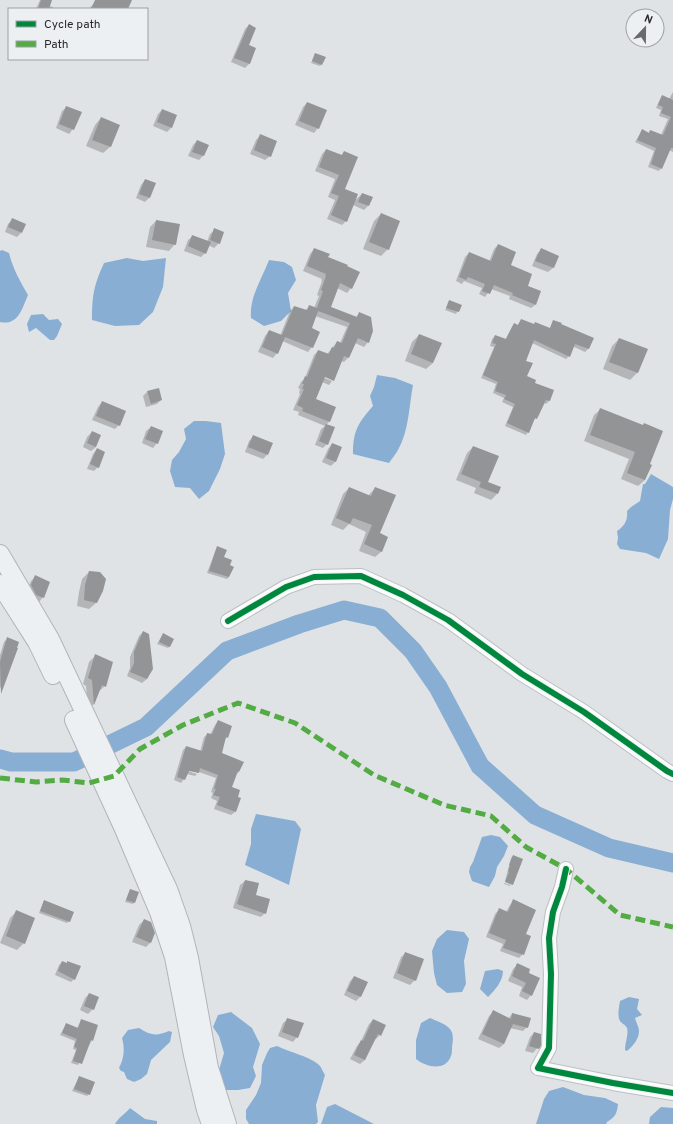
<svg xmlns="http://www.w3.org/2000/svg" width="673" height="1124" font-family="Overpass,sans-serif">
<rect width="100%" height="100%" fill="#e0e3e5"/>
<g fill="#89aed4">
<path d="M 2,250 L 9,253 C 13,269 20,281 28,295 C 22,309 18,326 0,322 L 0,251 Z"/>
<path d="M 127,258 L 143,261 L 166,258 L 163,287 L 153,312 L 139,325 L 115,326 L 92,320 C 92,295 94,285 104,263 Z"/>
<path d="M 269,260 L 284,262 L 292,267 L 296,280 L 288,293 L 291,311 L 281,321 L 264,326 L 251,318 C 249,297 262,279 269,260 Z"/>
<path d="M 43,314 L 49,320 L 58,319 L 62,324 L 57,336 L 54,340 L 50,340 L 36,328 L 29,332 L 27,324 L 31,315 Z"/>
<path d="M 377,375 L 395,378 L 413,385 C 409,406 409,431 398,450 C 396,454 392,458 389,463 L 353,454 C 353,431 358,423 373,406 L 370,396 L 374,387 Z"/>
<path d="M 194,421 L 206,421 L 221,423 L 225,454 L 220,469 L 209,491 L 199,499 L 190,488 L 175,487 L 170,471 L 172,460 L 179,452 L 186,439 L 184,429 Z"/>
<path d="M 651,474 L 673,487 L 673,499 L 670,510 L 668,539 L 659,559 L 646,553 L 620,549 L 617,544 L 618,538 L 617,531 C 624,526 628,521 627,511 L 631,507 L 640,501 L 643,484 L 645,484 Z"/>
<path d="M 256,814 L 295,821 L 301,829 L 289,885 L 245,865 L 251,844 L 251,829 Z"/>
<path d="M 491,835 L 500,837 L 508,846 L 504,856 L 497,867 L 495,876 L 489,887 L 472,881 L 469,872 L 470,867 L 473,862 L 482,837 Z"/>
<path d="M 447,930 L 464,932 L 469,939 L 464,961 L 466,984 L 462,992 L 447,993 L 437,985 L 434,973 L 432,951 L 437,939 Z"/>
<path d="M 498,969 L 503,971 C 503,981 495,990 488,997 L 480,989 L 485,971 Z"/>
<path d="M 629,997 L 639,999 L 637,1009 L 642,1015 L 635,1018 C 636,1022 639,1027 639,1031 C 639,1039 633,1046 627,1051 L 625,1050 C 625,1043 629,1033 627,1028 C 625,1024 622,1024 620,1021 C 617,1016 619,1007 620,1001 Z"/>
<path d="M 231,1012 L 252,1028 L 260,1044 L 253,1067 L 256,1076 L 250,1088 L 238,1090 L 222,1090 L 219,1070 L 224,1053 L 219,1036 L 213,1027 L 218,1015 Z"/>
<path d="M 430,1018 C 436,1021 445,1023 450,1029 C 454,1034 453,1041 452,1047 C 452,1050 452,1054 451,1056 C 445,1072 426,1067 416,1059 L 416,1040 L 421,1023 Z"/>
<path d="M 139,1028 C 152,1036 156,1036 169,1031 L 172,1032 L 170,1042 L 151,1060 L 147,1074 L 141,1079 L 134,1082 L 127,1079 L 124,1072 L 121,1071 L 119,1068 C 124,1058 125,1049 122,1038 L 128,1030 Z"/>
<path d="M 277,1046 C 289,1052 312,1057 320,1066 C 322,1069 323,1072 325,1075 L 316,1105 L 318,1122 L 316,1124 L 249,1124 L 246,1119 L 246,1110 L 256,1095 L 261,1083 L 262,1065 L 267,1053 L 270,1048 Z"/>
<path d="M 563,1087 L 584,1095 L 605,1098 L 618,1104 C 617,1114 615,1117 607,1122 L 606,1124 L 536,1124 L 544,1099 L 549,1091 Z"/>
<path d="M 335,1104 L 374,1124 L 321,1124 L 327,1107 Z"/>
<path d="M 661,1107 L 673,1108 L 673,1124 L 649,1124 L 650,1117 Z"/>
<path d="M 130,1108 L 145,1119 L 157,1121 L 157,1124 L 115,1124 C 118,1118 126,1113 130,1108 Z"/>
</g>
<g fill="#0003">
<path d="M 40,0 L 51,0 L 49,6 L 53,7 L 52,9 L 36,9 Z"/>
<path d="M 101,0 L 131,0 L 127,9 L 89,9 L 95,2 Z"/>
<path d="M 249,25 L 247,45 L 255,48 L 249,64 L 245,68 L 231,62 L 245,29 Z"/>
<path d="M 315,54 L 321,65 L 320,66 L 311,63 Z"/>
<path d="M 673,92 L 673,152 L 669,150 L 661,168 L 659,171 L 648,167 L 654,151 L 635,142 L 642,131 L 648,134 L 650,131 L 661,135 L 668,119 L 659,116 L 661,110 L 656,108 L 660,99 L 662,96 L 669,99 Z"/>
<path d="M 307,103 L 318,128 L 314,133 L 295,125 L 303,107 Z"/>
<path d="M 67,107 L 73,129 L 69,134 L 56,128 L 62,111 Z"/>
<path d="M 162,110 L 171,128 L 167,132 L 153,126 L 158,114 Z"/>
<path d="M 101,118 L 118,125 L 110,147 L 103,153 L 86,146 L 95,125 Z"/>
<path d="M 260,136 L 270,156 L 265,160 L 250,154 L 256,140 Z"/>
<path d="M 197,141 L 207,145 L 203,156 L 199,160 L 188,156 L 193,145 Z"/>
<path d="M 326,150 L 341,156 L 344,152 L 344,189 L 354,201 L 362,194 L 368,206 L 364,210 L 353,205 L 346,221 L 342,225 L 327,219 L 335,200 L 328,197 L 335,179 L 315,171 L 322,154 Z"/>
<path d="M 145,180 L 155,184 L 149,198 L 145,202 L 136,198 L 141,185 Z"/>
<path d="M 381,214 L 388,249 L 381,256 L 363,249 L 374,221 Z"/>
<path d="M 12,220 L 21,233 L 17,237 L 5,232 L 8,224 Z"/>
<path d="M 156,221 L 175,244 L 169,251 L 146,247 L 150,227 Z"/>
<path d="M 215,230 L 219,243 L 214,248 L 208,245 L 205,253 L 201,257 L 184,251 L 188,240 L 193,236 L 207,242 L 210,234 Z"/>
<path d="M 498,245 L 510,266 L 526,286 L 535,305 L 531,308 L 509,299 L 510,296 L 491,289 L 485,297 L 479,294 L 482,288 L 464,281 L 462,284 L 456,281 L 465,257 L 469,253 L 489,262 L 494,249 Z"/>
<path d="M 314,249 L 327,258 L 351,288 L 347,293 L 337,288 L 330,307 L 356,317 L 359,314 L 368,342 L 364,347 L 355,343 L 348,358 L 344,362 L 341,361 L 332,381 L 332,379 L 321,374 L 320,376 L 332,381 L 329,385 L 322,382 L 315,400 L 329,422 L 326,425 L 327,444 L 323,448 L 315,445 L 321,429 L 325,426 L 298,415 L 299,412 L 293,410 L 300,394 L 299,393 L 300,389 L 298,388 L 301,382 L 305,378 L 314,355 L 318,351 L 327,354 L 337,342 L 340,343 L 347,327 L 315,316 L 310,329 L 312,347 L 308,352 L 282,341 L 277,353 L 273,358 L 258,352 L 265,336 L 269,331 L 280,336 L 290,311 L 294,307 L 305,311 L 310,306 L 314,308 L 319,296 L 317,295 L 322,281 L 321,280 L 322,279 L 303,271 L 310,254 Z"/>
<path d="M 541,250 L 557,256 L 553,268 L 548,272 L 532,266 L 537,254 Z"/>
<path d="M 450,301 L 460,306 L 456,314 L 445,310 Z"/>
<path d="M 521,320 L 534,325 L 549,329 L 554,321 L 560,325 L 593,338 L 588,349 L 585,352 L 572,346 L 569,356 L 566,359 L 532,343 L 525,361 L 526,377 L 534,383 L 553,391 L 549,401 L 546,404 L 543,402 L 536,418 L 533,421 L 528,432 L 526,435 L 505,426 L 513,407 L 502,402 L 504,398 L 493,393 L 496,384 L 481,378 L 494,347 L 490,346 L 492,339 L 495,336 L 505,340 L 512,327 L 514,324 L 517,326 Z"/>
<path d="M 419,335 L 433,363 L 426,369 L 405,361 L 412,342 Z"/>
<path d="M 619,339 L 646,350 L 637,373 L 630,380 L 603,369 L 612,346 Z"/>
<path d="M 147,392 L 161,400 L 157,404 L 146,407 L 143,396 Z"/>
<path d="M 102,402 L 119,425 L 115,429 L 92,420 L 98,407 Z"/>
<path d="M 601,409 L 642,426 L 644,424 L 649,465 L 645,480 L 638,486 L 621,479 L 629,459 L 584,441 L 594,415 Z"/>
<path d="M 151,427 L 157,443 L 153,448 L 142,443 L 146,431 Z"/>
<path d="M 92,432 L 96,447 L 91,451 L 83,447 L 87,437 Z"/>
<path d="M 254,436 L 267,455 L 263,459 L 245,452 L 249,441 Z"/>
<path d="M 332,444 L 336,461 L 331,466 L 322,462 L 328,449 Z"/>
<path d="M 473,447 L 487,483 L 497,494 L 491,500 L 474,493 L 476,488 L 456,480 L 467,453 Z"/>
<path d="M 97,449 L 98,467 L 94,471 L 87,469 L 93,454 Z"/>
<path d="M 349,488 L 368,496 L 375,488 L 382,551 L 375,557 L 359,551 L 366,532 L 349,524 L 343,530 L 331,525 L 343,494 Z"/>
<path d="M 218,547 L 223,557 L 229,577 L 227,579 L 207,573 L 216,549 Z"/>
<path d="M 89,572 L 96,603 L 89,609 L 77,606 L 79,592 L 82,579 Z"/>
<path d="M 35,577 L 43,597 L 39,602 L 32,599 L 27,590 L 31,581 Z"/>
<path d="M 143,632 L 152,669 L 147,679 L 142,683 L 127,676 L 130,668 L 130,657 L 139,636 Z"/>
<path d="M 163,634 L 170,646 L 168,648 L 157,644 Z"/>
<path d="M 8,638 L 3,685 L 0,688 L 0,655 L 4,642 Z"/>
<path d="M 95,656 L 105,686 L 98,692 L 94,704 L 88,709 L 86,686 L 83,684 L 89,662 Z"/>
<path d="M 218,721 L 227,737 L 225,739 L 220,753 L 239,772 L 235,775 L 230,788 L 235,812 L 231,815 L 214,809 L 217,801 L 211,798 L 213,793 L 211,792 L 216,778 L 199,772 L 197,773 L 197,771 L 184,770 L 197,774 L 195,776 L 187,774 L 184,779 L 181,783 L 174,780 L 183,750 L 186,747 L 200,752 L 204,737 L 208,734 L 210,735 L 215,725 Z"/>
<path d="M 513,856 L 512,884 L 505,881 L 511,858 Z"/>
<path d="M 245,881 L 255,895 L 265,913 L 261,917 L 233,908 L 240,885 Z"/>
<path d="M 504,883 L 511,885 L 510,886 L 504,884 Z"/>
<path d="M 130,890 L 134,902 L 133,904 L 125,902 Z"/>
<path d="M 44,901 L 69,921 L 67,923 L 39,913 Z"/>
<path d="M 514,901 L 525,934 L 523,954 L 519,958 L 500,951 L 503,944 L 486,937 L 495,914 L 499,910 L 506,912 L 510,905 Z"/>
<path d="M 16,912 L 24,943 L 17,950 L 0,943 L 10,918 Z"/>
<path d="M 144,920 L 154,933 L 150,943 L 146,947 L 132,942 L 139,925 Z"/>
<path d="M 406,953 L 415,980 L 410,985 L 393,978 L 401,957 Z"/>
<path d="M 62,962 L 66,964 L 68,962 L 74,979 L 71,982 L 55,975 L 59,965 Z"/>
<path d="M 518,964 L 527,973 L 531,995 L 527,1000 L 519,996 L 522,987 L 508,981 L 513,969 Z"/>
<path d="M 354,977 L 360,997 L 356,1001 L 344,995 L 350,981 Z"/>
<path d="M 89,994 L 93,1009 L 88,1014 L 80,1010 L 85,998 Z"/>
<path d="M 493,1012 L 508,1019 L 512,1014 L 527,1027 L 523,1031 L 510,1028 L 504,1044 L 499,1048 L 478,1039 L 489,1016 Z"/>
<path d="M 288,1019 L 297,1037 L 293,1042 L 278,1036 L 283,1023 Z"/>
<path d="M 373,1020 L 380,1035 L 376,1039 L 374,1039 L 365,1060 L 360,1064 L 350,1059 L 357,1046 L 361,1041 L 369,1024 Z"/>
<path d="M 81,1021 L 92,1040 L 78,1065 L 71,1063 L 76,1050 L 73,1049 L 75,1041 L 60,1035 L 66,1024 L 77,1028 Z"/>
<path d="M 534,1033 L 540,1045 L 533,1053 L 525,1051 L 530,1037 Z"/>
<path d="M 79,1077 L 89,1094 L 87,1096 L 72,1091 Z"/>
</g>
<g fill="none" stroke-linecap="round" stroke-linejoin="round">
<path stroke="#89aed4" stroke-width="19" d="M 0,759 L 11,762 L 74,762 L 146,727 L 227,651 L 299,624 L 344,610 L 380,618 L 413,651 L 438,687 L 480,766 L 535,815 L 609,848 L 673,863"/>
</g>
<g fill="#929496">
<path d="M 41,0 L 52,0 L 49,9 L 38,9 Z"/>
<path d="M 95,0 L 132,0 L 128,9 L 91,9 Z"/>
<path d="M 249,24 L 256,28 L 249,45 L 256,48 L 250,64 L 234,58 Z"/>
<path d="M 315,53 L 326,57 L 322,65 L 312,61 Z"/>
<path d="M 662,95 L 673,100 L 673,148 L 671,148 L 662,169 L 651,164 L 656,148 L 637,140 L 642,129 L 649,133 L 650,130 L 663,135 L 671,117 L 661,113 L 663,107 L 658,105 Z"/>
<path d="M 307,102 L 327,110 L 319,129 L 299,121 Z"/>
<path d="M 66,106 L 82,112 L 74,130 L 59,124 Z"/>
<path d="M 162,109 L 177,115 L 172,128 L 157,122 Z"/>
<path d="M 101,117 L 120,125 L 111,147 L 92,140 Z"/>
<path d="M 260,134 L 277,141 L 271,157 L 254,150 Z"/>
<path d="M 197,140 L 209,145 L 204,156 L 192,152 Z"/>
<path d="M 326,149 L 342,155 L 344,151 L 358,157 L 345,189 L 358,194 L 347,222 L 331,215 L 339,196 L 331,193 L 339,175 L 319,167 Z"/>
<path d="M 145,179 L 156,183 L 150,198 L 139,194 Z"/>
<path d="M 362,193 L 373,197 L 369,206 L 358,202 Z"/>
<path d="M 381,213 L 400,221 L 389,250 L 369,242 Z"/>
<path d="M 12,218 L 26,224 L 22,233 L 8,227 Z"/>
<path d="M 156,220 L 180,224 L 176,245 L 152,240 Z"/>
<path d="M 214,228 L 224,232 L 220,244 L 210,240 Z"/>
<path d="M 192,235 L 211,242 L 206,254 L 188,246 Z"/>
<path d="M 498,244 L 516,252 L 511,265 L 532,274 L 528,286 L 541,291 L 536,305 L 512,295 L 513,293 L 494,285 L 490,294 L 482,291 L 485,284 L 468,277 L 466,280 L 459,277 L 469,252 L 491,261 Z"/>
<path d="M 314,248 L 330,254 L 328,257 L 348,265 L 347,266 L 360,272 L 352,289 L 340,283 L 331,307 L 357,317 L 359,312 L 371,317 L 373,331 L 369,343 L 358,338 L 349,358 L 344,356 L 334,381 L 325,377 L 316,399 L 336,407 L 330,422 L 302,411 L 303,408 L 297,405 L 304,389 L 302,389 L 304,384 L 302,384 L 305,376 L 307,377 L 318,350 L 329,354 L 332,347 L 334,348 L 337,341 L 342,343 L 350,323 L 318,311 L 312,328 L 320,332 L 313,348 L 285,337 L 278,354 L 262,347 L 269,330 L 282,335 L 294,306 L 307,310 L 309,305 L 317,308 L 323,291 L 321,290 L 326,276 L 325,276 L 326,274 L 307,266 Z"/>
<path d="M 541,248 L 559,256 L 554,268 L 535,261 Z"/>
<path d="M 449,300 L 462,305 L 459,312 L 446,308 Z"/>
<path d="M 521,319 L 534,324 L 535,322 L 550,328 L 553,320 L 562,323 L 561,324 L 594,338 L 589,349 L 575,344 L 570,357 L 534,340 L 526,361 L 533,363 L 527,376 L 536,380 L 535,383 L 554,390 L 550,401 L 546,400 L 537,419 L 535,418 L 529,433 L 507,423 L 515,404 L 504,399 L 506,395 L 495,391 L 498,382 L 483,375 L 496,344 L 492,343 L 495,335 L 506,339 L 514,323 L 518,325 Z"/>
<path d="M 419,334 L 442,343 L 433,363 L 411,354 Z"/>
<path d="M 619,338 L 648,349 L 638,373 L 609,362 Z"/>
<path d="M 159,388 L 162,400 L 151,404 L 147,391 Z"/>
<path d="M 102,401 L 126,411 L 120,426 L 96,416 Z"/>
<path d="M 600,408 L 643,425 L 644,423 L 663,431 L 650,464 L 652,465 L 645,480 L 627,473 L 635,452 L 590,435 Z"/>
<path d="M 326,424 L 335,427 L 328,445 L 319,441 Z"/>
<path d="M 151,426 L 163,431 L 158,444 L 145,439 Z"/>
<path d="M 92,431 L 101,435 L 96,447 L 87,443 Z"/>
<path d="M 253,435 L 273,443 L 268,455 L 248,447 Z"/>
<path d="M 332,443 L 342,447 L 336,462 L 326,458 Z"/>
<path d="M 473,446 L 499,456 L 488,482 L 501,487 L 498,494 L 479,487 L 481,482 L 461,474 Z"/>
<path d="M 97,448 L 105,452 L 99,468 L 90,464 Z"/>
<path d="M 349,487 L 371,496 L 375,487 L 396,495 L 380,533 L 388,537 L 382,552 L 364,544 L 372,525 L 353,518 L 350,524 L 336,518 Z"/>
<path d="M 217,546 L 227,550 L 224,557 L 232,560 L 230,565 L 234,567 L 229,577 L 209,571 Z"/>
<path d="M 89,571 L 100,572 L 106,579 L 103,591 L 97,603 L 84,600 L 85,585 Z"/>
<path d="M 35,575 L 50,582 L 44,598 L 36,595 L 31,585 Z"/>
<path d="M 143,631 L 149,634 L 153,669 L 147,679 L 130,672 L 134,663 L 134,652 Z"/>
<path d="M 163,633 L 174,639 L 170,647 L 159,642 Z"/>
<path d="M 7,637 L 19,642 L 17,648 L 18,648 L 1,694 L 0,662 Z"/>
<path d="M 95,654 L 113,662 L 106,687 L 102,685 L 94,705 L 92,680 L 88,678 Z"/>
<path d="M 218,720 L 232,726 L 228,738 L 226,737 L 222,753 L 244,762 L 239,772 L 238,771 L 232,787 L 240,790 L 238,797 L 241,798 L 236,812 L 217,805 L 220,797 L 213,795 L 216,789 L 214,789 L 218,775 L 200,768 L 199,773 L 189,771 L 185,780 L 177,777 L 186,746 L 202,751 L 207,733 L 212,734 Z"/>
<path d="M 513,855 L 523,859 L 513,885 L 505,882 L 509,872 L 508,871 L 510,865 L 509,865 Z"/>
<path d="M 245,880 L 259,883 L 256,895 L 270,899 L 266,914 L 237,904 Z"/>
<path d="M 130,889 L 139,892 L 135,903 L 126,900 Z"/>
<path d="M 513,899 L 536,910 L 526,934 L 531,936 L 524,955 L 503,948 L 506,940 L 489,933 L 499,908 L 508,912 Z"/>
<path d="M 44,900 L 74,912 L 70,922 L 40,911 Z"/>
<path d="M 16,910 L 35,918 L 25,944 L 6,936 Z"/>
<path d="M 144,919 L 151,922 L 155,933 L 151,943 L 136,937 Z"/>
<path d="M 405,952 L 424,959 L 416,981 L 397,973 Z"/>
<path d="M 62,961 L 67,963 L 67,961 L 81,966 L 75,980 L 58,971 Z"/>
<path d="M 517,963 L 530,969 L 529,973 L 540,978 L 532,996 L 522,991 L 526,983 L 512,976 Z"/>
<path d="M 354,976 L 368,982 L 361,997 L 347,991 Z"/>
<path d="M 89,993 L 99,997 L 94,1010 L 84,1006 Z"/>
<path d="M 493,1010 L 511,1019 L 512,1013 L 531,1018 L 528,1028 L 513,1024 L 504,1044 L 482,1034 Z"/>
<path d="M 287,1018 L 304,1023 L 298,1038 L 282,1032 Z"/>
<path d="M 81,1019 L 98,1025 L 93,1041 L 91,1040 L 82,1064 L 73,1061 L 77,1048 L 74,1047 L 77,1039 L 62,1033 L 66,1023 L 78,1028 Z"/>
<path d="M 373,1019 L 386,1025 L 381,1036 L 378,1034 L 365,1060 L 354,1055 L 361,1040 L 363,1041 Z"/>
<path d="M 534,1032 L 541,1034 L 541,1046 L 539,1049 L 529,1046 Z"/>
<path d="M 79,1076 L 95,1082 L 90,1095 L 74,1089 Z"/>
</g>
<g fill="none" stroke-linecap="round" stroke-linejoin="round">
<g stroke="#bdbfc1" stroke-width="16">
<g id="minor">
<path d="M 228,621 L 286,587 L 314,577 L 361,576 L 403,595 L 448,620 L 522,674 L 584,712 L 667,771 L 673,774"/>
<path d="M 566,869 L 562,887 L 553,912 L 549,938 L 551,974 L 549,1048 L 538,1068 L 613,1083 L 673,1093"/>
</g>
</g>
<g stroke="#b0b5bb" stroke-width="20">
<g id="major">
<path d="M 0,554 L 50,639 L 168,889 L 181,926 L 189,958 L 209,1068 L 227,1124"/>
<path d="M 0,584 L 37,642 L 53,675"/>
<path d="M 74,720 L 124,829 L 159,912 L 174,957 L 193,1055 L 206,1110 L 211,1124"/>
</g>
</g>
<use href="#minor" stroke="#fafbfb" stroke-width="14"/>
<use href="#major" stroke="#edf0f3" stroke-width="18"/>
<path stroke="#53ab44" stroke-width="5" stroke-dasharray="10 5" stroke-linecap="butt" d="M 0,778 L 36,782 L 62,780 L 89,783 L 114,776 L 140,749 L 183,725 L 238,703 L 295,723 L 374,775 L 444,805 L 491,816 L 526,847 L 566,869 L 620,915 L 673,927"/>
<g stroke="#edf0f3" stroke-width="8">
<g id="cycleway">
<path d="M 228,621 L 286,587 L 314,577 L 361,576 L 403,595 L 448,620 L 522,674 L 584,712 L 667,771 L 673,774"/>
<path d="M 566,869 L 562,887 L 553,912 L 549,938 L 551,974 L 549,1048 L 538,1068 L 613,1083 L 673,1093"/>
</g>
</g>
<use href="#cycleway" stroke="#00873e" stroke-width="6"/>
</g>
<rect x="8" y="8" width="140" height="52" fill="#edf0f3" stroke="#9ea0a3"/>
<rect x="16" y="21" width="20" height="6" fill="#00873e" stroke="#9ea0a3"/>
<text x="44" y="28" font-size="12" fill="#28292a">Cycle path</text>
<rect x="16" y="41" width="20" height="6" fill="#53ab44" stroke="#9ea0a3"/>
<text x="44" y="48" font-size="12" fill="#28292a">Path</text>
<g transform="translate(645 28) rotate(22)"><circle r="19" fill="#edf0f3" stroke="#9ea0a3"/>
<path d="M0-3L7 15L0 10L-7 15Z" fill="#686a6b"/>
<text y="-6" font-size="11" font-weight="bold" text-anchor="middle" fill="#28292a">N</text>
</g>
</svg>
